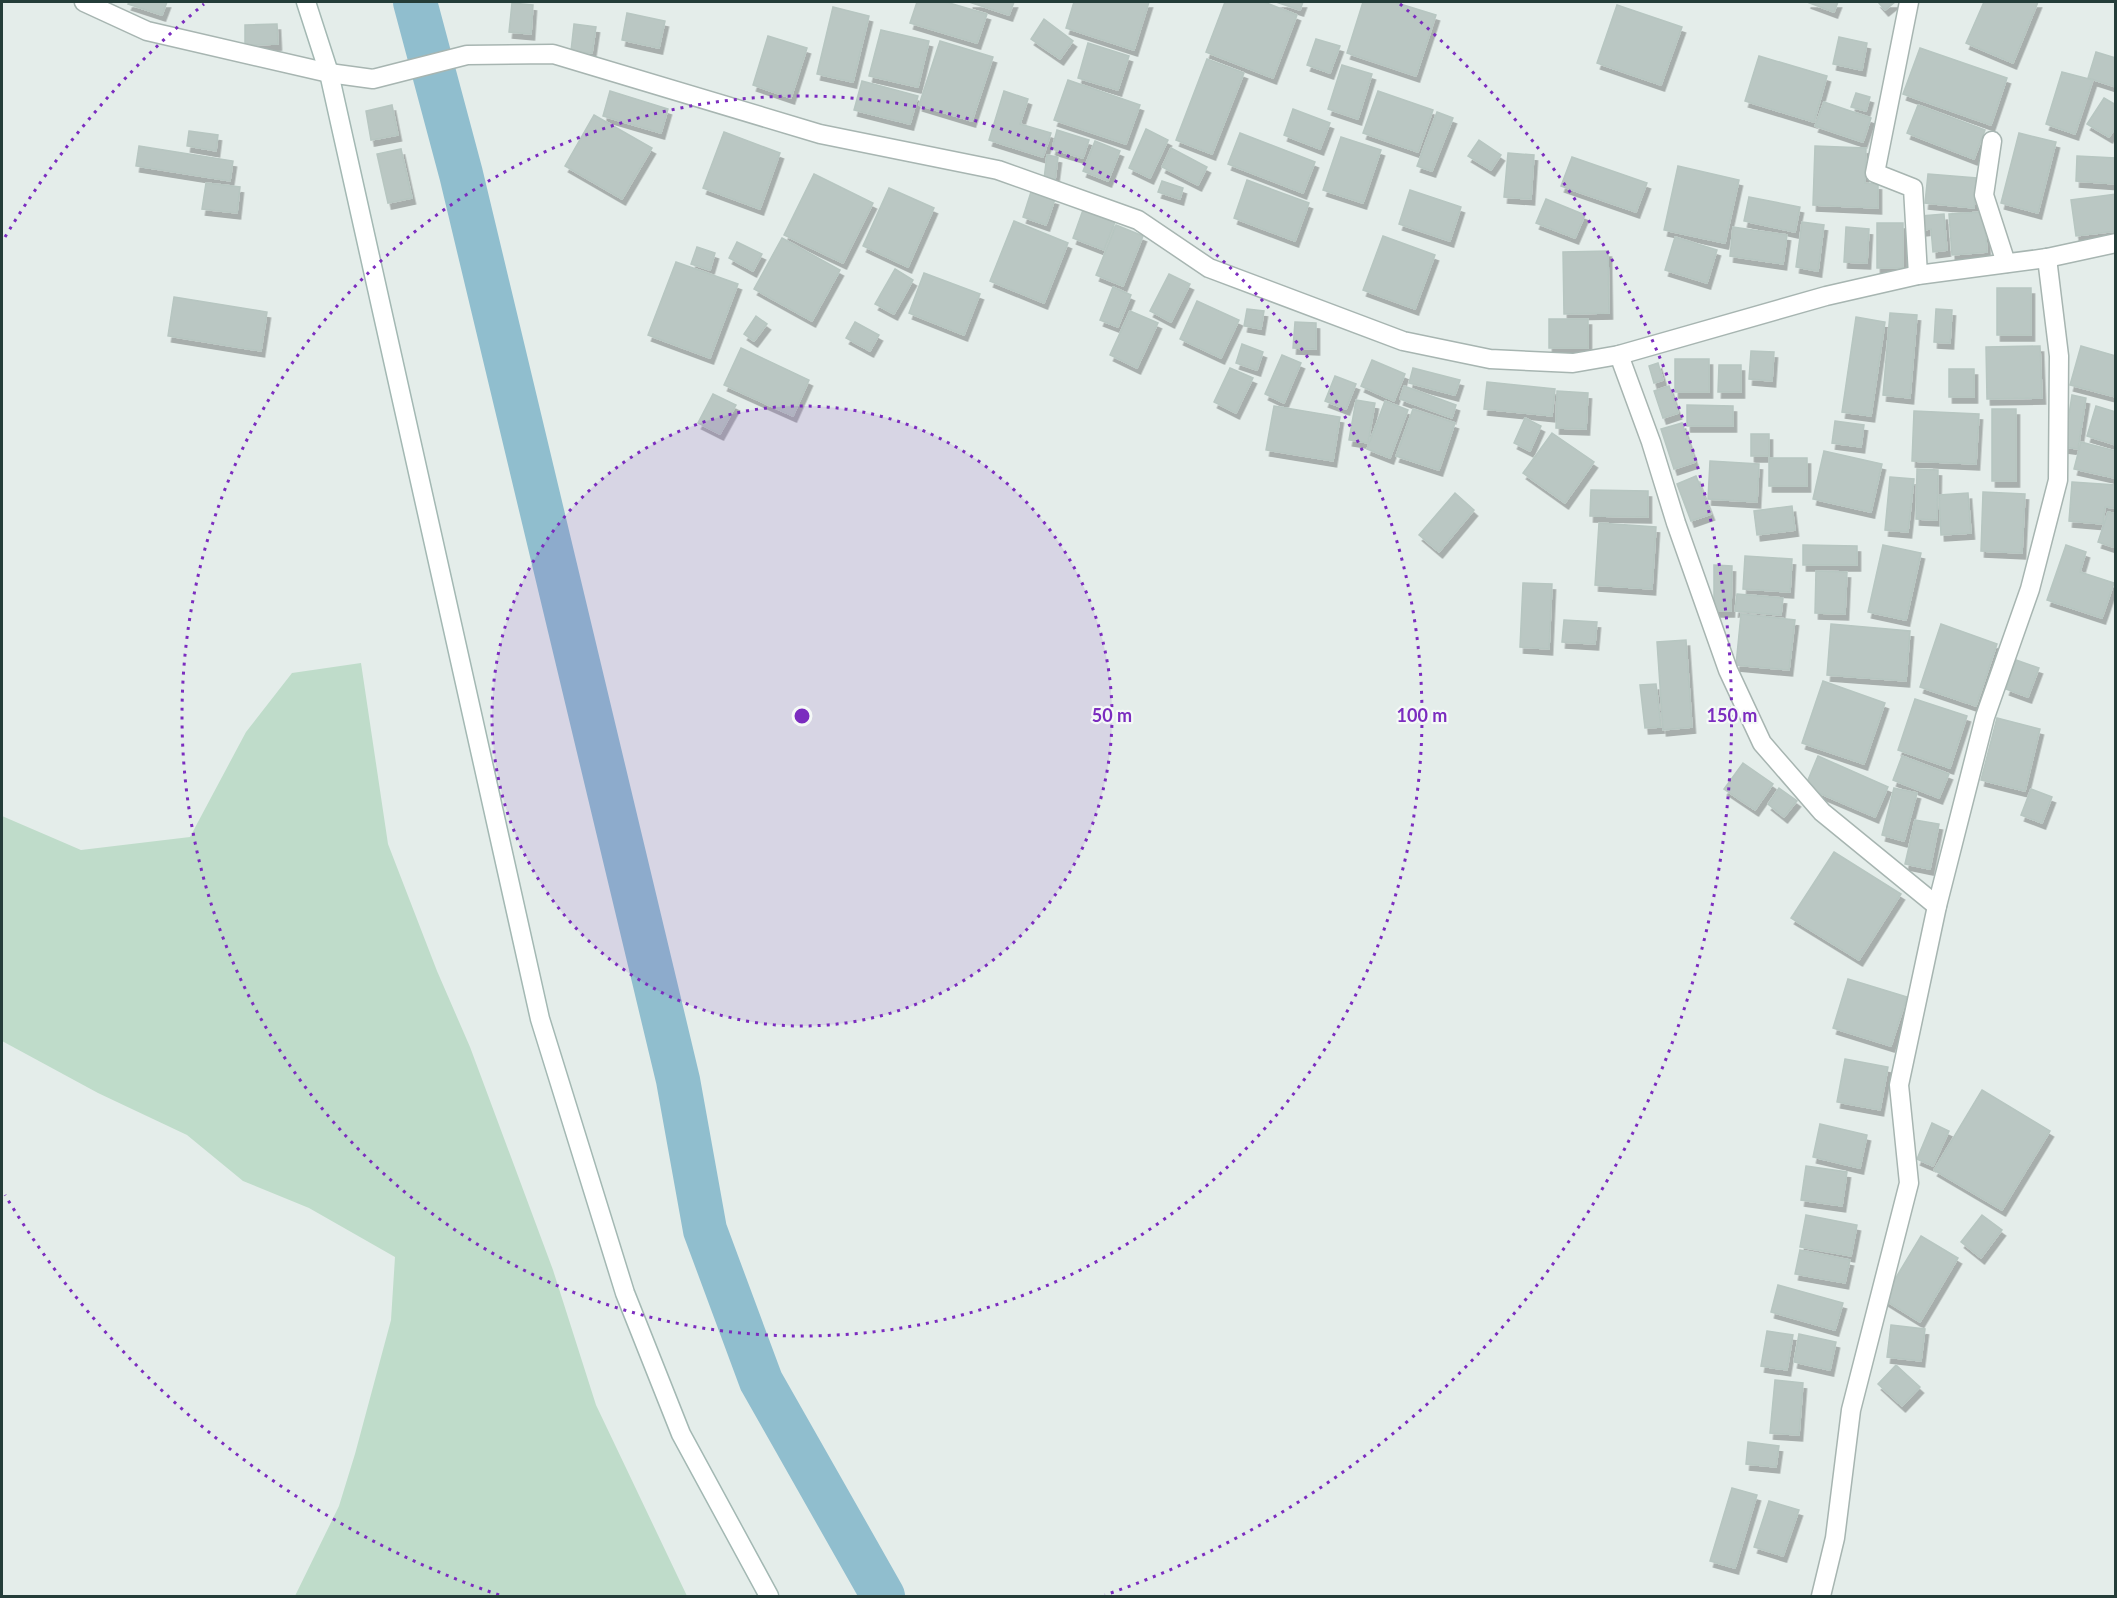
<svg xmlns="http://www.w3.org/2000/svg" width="2117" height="1598" font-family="Lato,sans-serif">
<defs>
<filter id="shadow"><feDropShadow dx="3.5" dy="6" stdDeviation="0" flood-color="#0004"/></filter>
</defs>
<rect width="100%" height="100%" fill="#e4edea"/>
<path fill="#bfdcca" d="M 361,663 L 388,844 L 437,971 L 470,1047 L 553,1270 L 596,1405 L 687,1596 L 295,1596 L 339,1506 L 355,1454 L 391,1320 L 395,1257 L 309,1208 L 243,1181 L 187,1135 L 98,1093 L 2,1041 L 2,816 L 81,850 L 190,837 L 246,732 L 292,673 Z"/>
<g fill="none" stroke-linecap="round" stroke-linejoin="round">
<path stroke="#90bece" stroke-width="44" d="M 415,2 L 461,174 L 678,1080 L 705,1230 L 761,1381 L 883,1596"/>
</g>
<g fill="#bac7c3" stroke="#b7c6c1" stroke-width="1.5" filter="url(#shadow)">
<path d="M 129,2 L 167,2 L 162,15 L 128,4 Z"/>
<path d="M 917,2 L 946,2 L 987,14 L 977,43 L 910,23 Z"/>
<path d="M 969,2 L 1014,2 L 1009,15 Z"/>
<path d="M 1074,2 L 1149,2 L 1134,50 L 1066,28 Z"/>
<path d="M 1225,2 L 1264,2 L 1297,15 L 1273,78 L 1206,52 Z"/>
<path d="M 1276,2 L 1303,2 L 1300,10 Z"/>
<path d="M 1363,2 L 1394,2 L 1436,15 L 1416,76 L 1347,53 Z"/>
<path d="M 1807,2 L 1838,2 L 1834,12 Z"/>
<path d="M 1878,2 L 1895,2 L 1885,10 Z"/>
<path d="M 1984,2 L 2038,2 L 2013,63 L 1966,43 Z"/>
<path d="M 512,3 L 533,5 L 531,34 L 509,32 Z"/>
<path d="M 1617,5 L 1682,27 L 1661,85 L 1597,63 Z"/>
<path d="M 833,7 L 869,16 L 853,82 L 817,74 Z"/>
<path d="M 627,13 L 665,21 L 659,48 L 622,40 Z"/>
<path d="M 1044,19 L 1073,41 L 1060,59 L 1031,39 Z"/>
<path d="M 277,24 L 278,44 L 245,45 L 245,25 Z"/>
<path d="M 574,24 L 596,27 L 592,53 L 571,51 Z"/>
<path d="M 881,30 L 929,41 L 918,87 L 869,76 Z"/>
<path d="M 768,36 L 807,48 L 791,98 L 753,85 Z"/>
<path d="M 1839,37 L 1867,43 L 1862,70 L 1833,64 Z"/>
<path d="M 1316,39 L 1340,46 L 1330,73 L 1307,65 Z"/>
<path d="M 940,41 L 993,57 L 972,121 L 919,105 Z"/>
<path d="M 1088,43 L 1129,56 L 1118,90 L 1078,78 Z"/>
<path d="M 1920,48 L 2007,78 L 1991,125 L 1903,94 Z"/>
<path d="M 2096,52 L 2116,58 L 2116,87 L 2088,78 Z"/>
<path d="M 1759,56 L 1827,76 L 1814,122 L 1745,101 Z"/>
<path d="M 1207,59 L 1244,73 L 1212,154 L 1176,140 Z"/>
<path d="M 1342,65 L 1372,74 L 1358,119 L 1328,109 Z"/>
<path d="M 2062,72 L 2093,80 L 2075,134 L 2046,124 Z"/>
<path d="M 1068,80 L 1140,105 L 1126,144 L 1054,120 Z"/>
<path d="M 862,81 L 918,96 L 910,124 L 854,110 Z"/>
<path d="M 610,91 L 668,109 L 661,133 L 603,116 Z"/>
<path d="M 1004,91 L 1028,99 L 1020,124 L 1051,133 L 1043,157 L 989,140 Z"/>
<path d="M 1378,91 L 1433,110 L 1418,152 L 1363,133 Z"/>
<path d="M 1856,93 L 1870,97 L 1866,111 L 1851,107 Z"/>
<path d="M 2104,98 L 2116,105 L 2116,127 L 2109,137 L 2087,124 Z"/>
<path d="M 1824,102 L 1871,118 L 1863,142 L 1815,126 Z"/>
<path d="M 392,105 L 398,135 L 371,140 L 366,111 Z"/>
<path d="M 1918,105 L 1985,130 L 1974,159 L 1907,133 Z"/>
<path d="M 1293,109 L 1330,123 L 1320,149 L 1284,135 Z"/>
<path d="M 1437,112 L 1453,118 L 1432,171 L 1417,166 Z"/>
<path d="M 594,115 L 652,148 L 622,199 L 565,166 Z"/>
<path d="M 1146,129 L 1168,140 L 1150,178 L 1129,168 Z"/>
<path d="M 1057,130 L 1089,140 L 1083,158 L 1052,149 Z"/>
<path d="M 189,131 L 218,135 L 216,151 L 187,146 Z"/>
<path d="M 724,132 L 780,153 L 760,209 L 703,188 Z"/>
<path d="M 1240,133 L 1315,162 L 1303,193 L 1228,164 Z"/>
<path d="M 2019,133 L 2056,142 L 2038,213 L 2001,203 Z"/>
<path d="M 1341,137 L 1381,150 L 1363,203 L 1323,190 Z"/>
<path d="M 1479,140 L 1501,155 L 1491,170 L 1468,156 Z"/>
<path d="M 1095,141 L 1120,151 L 1108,181 L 1083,171 Z"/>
<path d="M 139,146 L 233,161 L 230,181 L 136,166 Z"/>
<path d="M 1815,146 L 1866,148 L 1865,183 L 1878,184 L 1878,208 L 1813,205 Z"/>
<path d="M 1171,148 L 1207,167 L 1198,185 L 1162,167 Z"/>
<path d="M 401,149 L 412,198 L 388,203 L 377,154 Z"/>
<path d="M 1508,153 L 1534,155 L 1531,199 L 1504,197 Z"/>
<path d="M 1047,155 L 1058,157 L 1055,180 L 1044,179 Z"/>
<path d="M 2077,156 L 2116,158 L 2116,184 L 2076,181 Z"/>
<path d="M 1572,157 L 1647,183 L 1636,212 L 1561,186 Z"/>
<path d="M 1678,166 L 1739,180 L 1725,243 L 1664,230 Z"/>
<path d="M 814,174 L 873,203 L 843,263 L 784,235 Z"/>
<path d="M 1928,174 L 1977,178 L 1974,208 L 1925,203 Z"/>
<path d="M 1247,180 L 1309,203 L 1295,241 L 1234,218 Z"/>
<path d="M 1162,181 L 1183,188 L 1180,199 L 1158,192 Z"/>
<path d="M 206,183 L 240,187 L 237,213 L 202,209 Z"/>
<path d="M 889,188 L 934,208 L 908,267 L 863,246 Z"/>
<path d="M 1410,190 L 1461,207 L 1450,241 L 1399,224 Z"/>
<path d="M 1031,192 L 1055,199 L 1046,225 L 1023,217 Z"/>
<path d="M 2116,194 L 2116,231 L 2076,236 L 2071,200 Z"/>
<path d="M 1749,197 L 1800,207 L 1795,232 L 1744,221 Z"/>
<path d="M 1546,199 L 1585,215 L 1575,238 L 1536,223 Z"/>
<path d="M 1083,210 L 1115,222 L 1104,250 L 1073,238 Z"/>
<path d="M 1984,212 L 1987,252 L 1952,255 L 1949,214 Z"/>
<path d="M 1944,214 L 1947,250 L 1933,252 L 1931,229 L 1922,230 L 1921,216 Z"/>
<path d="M 1014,221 L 1068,243 L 1044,303 L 990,281 Z"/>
<path d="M 1802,222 L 1824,225 L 1818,271 L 1796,267 Z"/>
<rect x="1877" y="223" width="26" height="45"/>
<path d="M 1116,225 L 1143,236 L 1123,286 L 1096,275 Z"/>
<path d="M 1733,227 L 1787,235 L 1783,264 L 1730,256 Z"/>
<path d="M 1846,227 L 1869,229 L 1867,263 L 1844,262 Z"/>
<path d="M 1383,236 L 1435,255 L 1415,309 L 1363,290 Z"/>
<path d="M 1675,237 L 1717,250 L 1707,283 L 1665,270 Z"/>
<path d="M 782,238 L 840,270 L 812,321 L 754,289 Z"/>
<path d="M 737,242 L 762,254 L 753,271 L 729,258 Z"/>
<path d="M 697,247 L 715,253 L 710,270 L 691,264 Z"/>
<path d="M 1608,251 L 1609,313 L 1564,314 L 1563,252 Z"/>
<path d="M 676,262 L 738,284 L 710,358 L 648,335 Z"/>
<path d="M 895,269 L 913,280 L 894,314 L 875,304 Z"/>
<path d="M 924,273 L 980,294 L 964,335 L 909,313 Z"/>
<path d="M 1169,274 L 1190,284 L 1171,322 L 1150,311 Z"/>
<path d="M 1113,287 L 1131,295 L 1118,327 L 1100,320 Z"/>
<rect x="1997" y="288" width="34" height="47"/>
<path d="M 174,297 L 267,312 L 261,351 L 168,336 Z"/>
<path d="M 1197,301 L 1239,320 L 1221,358 L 1180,339 Z"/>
<path d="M 1247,309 L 1264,311 L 1261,329 L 1244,326 Z"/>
<path d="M 1936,309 L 1952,310 L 1950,343 L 1934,342 Z"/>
<path d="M 1130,311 L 1158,323 L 1137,368 L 1110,355 Z"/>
<path d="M 1890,313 L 1917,315 L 1910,398 L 1883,395 Z"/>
<path d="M 756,316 L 767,324 L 754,341 L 744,334 Z"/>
<path d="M 1856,317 L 1885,322 L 1871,416 L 1842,412 Z"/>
<rect x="1549" y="319" width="39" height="29"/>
<path d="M 855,322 L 879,335 L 870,351 L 846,338 Z"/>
<path d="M 1295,322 L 1316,323 L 1316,349 L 1293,348 Z"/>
<path d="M 1242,344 L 1263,352 L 1257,370 L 1236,363 Z"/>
<path d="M 2040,346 L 2042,398 L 1987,399 L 1986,347 Z"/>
<path d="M 2081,346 L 2116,356 L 2116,397 L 2070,385 Z"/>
<path d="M 741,348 L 809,380 L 793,416 L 724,385 Z"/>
<path d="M 1751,351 L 1774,352 L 1772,381 L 1749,379 Z"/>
<path d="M 1282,355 L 1301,363 L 1284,403 L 1265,394 Z"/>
<rect x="1675" y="359" width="34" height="33"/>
<path d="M 1372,360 L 1405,374 L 1394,401 L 1361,386 Z"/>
<path d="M 1658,363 L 1663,380 L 1654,383 L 1649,366 Z"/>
<path d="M 1719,365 L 1741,365 L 1741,392 L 1718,392 Z"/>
<path d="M 1230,368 L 1253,378 L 1236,413 L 1214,402 Z"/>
<path d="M 1413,368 L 1460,380 L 1455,395 L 1409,383 Z"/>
<rect x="1949" y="369" width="25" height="28"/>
<path d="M 1335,376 L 1356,384 L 1346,409 L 1325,401 Z"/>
<path d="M 1487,382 L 1555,389 L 1552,416 L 1484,409 Z"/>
<path d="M 1404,386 L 1456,405 L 1452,418 L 1400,399 Z"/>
<path d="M 1669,386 L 1678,413 L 1663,418 L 1654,391 Z"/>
<path d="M 1557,391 L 1588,393 L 1586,429 L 1556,428 Z"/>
<path d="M 713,394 L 736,405 L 720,434 L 698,423 Z"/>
<path d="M 2072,395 L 2086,398 L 2078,449 L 2064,447 Z"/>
<path d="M 1356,400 L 1375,403 L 1368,443 L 1349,440 Z"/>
<path d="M 1385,401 L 1408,410 L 1390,458 L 1367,449 Z"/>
<path d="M 1687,405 L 1733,406 L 1733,426 L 1687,426 Z"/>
<path d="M 1274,406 L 1340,417 L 1333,461 L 1266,450 Z"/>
<path d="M 2096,406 L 2116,412 L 2116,445 L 2087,436 Z"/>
<path d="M 1413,409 L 1455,423 L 1439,470 L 1396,456 Z"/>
<rect x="1992" y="409" width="24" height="72"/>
<path d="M 1914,411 L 1979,414 L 1976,464 L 1912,461 Z"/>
<path d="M 1525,418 L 1541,426 L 1530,451 L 1514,443 Z"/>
<path d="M 1835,421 L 1864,425 L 1861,447 L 1832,443 Z"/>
<path d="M 1682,423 L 1695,462 L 1674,469 L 1661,429 Z"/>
<path d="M 1552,433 L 1594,462 L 1565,503 L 1523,473 Z"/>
<rect x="1751" y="434" width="18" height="22"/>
<path d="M 2081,442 L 2116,451 L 2115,478 L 2074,469 Z"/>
<path d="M 1824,451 L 1882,464 L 1871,512 L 1813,499 Z"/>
<rect x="1769" y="458" width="38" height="28"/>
<path d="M 1710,461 L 1759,464 L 1757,502 L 1708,499 Z"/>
<path d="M 1917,469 L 1938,470 L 1937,520 L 1916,519 Z"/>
<path d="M 1696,476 L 1711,514 L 1691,521 L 1677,484 Z"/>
<path d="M 1890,477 L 1914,479 L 1908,532 L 1885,530 Z"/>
<path d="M 2072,482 L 2116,485 L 2116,508 L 2105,507 L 2103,524 L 2069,521 Z"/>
<path d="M 1591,490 L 1648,491 L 1648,517 L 1590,516 Z"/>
<path d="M 1983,492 L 2025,494 L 2022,553 L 1981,551 Z"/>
<path d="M 1455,493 L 1474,510 L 1439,552 L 1419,535 Z"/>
<path d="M 1968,493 L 1971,533 L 1941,535 L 1939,495 Z"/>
<path d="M 1792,506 L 1795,530 L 1757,535 L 1754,511 Z"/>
<path d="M 2108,512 L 2116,514 L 2113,547 L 2098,542 Z"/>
<path d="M 1599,523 L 1656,527 L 1652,589 L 1595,585 Z"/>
<path d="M 1803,545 L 1857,546 L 1857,565 L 1803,565 Z"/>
<path d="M 1883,545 L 1921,553 L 1906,620 L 1868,612 Z"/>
<path d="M 2066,545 L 2086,552 L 2080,572 L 2114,583 L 2102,618 L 2047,600 Z"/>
<path d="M 1745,556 L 1792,559 L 1790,592 L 1743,589 Z"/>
<path d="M 1714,565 L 1732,566 L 1731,611 L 1714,611 Z"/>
<path d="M 1816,571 L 1847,572 L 1845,614 L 1815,613 Z"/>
<path d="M 1523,583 L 1552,584 L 1549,649 L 1520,647 Z"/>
<path d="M 1737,594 L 1783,598 L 1781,615 L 1735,611 Z"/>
<path d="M 1741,614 L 1795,620 L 1789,670 L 1736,665 Z"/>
<path d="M 1564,620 L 1597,622 L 1595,644 L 1562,642 Z"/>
<path d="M 1831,624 L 1910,631 L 1906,681 L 1827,675 Z"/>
<path d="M 1941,624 L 1997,644 L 1976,706 L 1920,687 Z"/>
<path d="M 1686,640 L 1692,727 L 1663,730 L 1657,642 Z"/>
<path d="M 2016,660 L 2039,668 L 2028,697 L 2006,689 Z"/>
<path d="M 1823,681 L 1885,703 L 1864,764 L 1802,743 Z"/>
<path d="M 1656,684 L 1661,727 L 1645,728 L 1640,685 Z"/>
<path d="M 1915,699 L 1967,716 L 1950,768 L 1898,750 Z"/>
<path d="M 1997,718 L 2040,729 L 2025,791 L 1981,780 Z"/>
<path d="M 1818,756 L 1888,787 L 1875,817 L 1805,787 Z"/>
<path d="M 1902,756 L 1949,774 L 1939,798 L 1893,780 Z"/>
<path d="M 1743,763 L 1773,784 L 1755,810 L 1724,789 Z"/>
<path d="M 1779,788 L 1797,801 L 1784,817 L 1768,804 Z"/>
<path d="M 1894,788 L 1917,793 L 1904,841 L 1882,835 Z"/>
<path d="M 2031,789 L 2052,797 L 2042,823 L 2021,815 Z"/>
<path d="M 1915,820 L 1939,824 L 1930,869 L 1905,864 Z"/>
<path d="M 1834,852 L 1901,894 L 1859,960 L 1791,918 Z"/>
<path d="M 1848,979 L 1907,997 L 1891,1046 L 1833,1028 Z"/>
<path d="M 1845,1059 L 1888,1067 L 1880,1110 L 1837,1102 Z"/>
<path d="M 1982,1090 L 2050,1131 L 2002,1210 L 1934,1170 Z"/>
<path d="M 1932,1123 L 1949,1131 L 1933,1166 L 1917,1159 Z"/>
<path d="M 1820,1124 L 1867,1135 L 1860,1168 L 1813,1157 Z"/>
<path d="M 1806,1166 L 1847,1172 L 1842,1206 L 1801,1200 Z"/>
<path d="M 1806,1215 L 1857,1225 L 1851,1256 L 1800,1247 Z"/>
<path d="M 1982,1215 L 2002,1230 L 1981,1258 L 1961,1242 Z"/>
<path d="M 1921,1236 L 1958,1258 L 1920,1322 L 1883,1299 Z"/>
<path d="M 1800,1250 L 1850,1260 L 1845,1283 L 1795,1274 Z"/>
<path d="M 1778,1285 L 1843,1303 L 1835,1330 L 1771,1312 Z"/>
<path d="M 1891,1325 L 1925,1329 L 1921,1361 L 1887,1357 Z"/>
<path d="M 1767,1331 L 1793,1335 L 1787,1370 L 1761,1366 Z"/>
<path d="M 1799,1334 L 1836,1342 L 1830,1370 L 1794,1362 Z"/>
<path d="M 1896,1365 L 1920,1387 L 1902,1406 L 1878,1384 Z"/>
<path d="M 1775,1380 L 1803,1383 L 1799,1435 L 1770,1433 Z"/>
<path d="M 1748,1442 L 1779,1446 L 1776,1467 L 1746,1464 Z"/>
<path d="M 1732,1488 L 1757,1495 L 1735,1568 L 1710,1561 Z"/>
<path d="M 1769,1501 L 1799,1510 L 1783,1556 L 1754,1547 Z"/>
</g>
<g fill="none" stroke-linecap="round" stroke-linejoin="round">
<g stroke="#a7b5b1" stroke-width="21">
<g id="street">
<path d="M 84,2 L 147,31 L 329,73 L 373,79 L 467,55 L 553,54 L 820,134 L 998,170 L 1138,220 L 1209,268 L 1403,341 L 1490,359 L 1573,363 L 1619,355 L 1826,296 L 1918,275 L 2047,258 L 2116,243"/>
<path d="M 1909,2 L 1875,173 L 1913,188 L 1918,275"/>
<path d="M 1992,141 L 1984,195 L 2006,263"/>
<path d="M 1619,355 L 1651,442 L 1676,523 L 1728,670 L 1762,743 L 1822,812 L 1937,906"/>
<path d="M 1821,1596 L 1835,1538 L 1851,1410 L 1909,1183 L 1899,1085 L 1937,906 L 1985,717 L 2030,589 L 2058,480 L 2059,356 L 2047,258"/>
</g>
</g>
<g stroke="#a3b8b3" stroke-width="21">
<path id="secondary" d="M 306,2 L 329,73 L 540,1019 L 625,1293 L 681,1434 L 769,1596"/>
</g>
<use href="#street" stroke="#fff" stroke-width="18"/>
<use href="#secondary" stroke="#fff" stroke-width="18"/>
</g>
<circle cx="802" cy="716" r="310" fill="#7b2cbf" fill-opacity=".12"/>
<g fill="none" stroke="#7b2cbf" stroke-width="3" stroke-dasharray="3 6">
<circle cx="802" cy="716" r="310"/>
<circle cx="802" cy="716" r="620"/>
<path d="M499 1595A930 930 0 0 1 5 1195M5 237A930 930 0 0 1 204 4M1400 4A930 930 0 0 1 1105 1595"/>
</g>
<circle cx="802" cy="716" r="9" fill="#7b2cbf" stroke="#f5f9f7" stroke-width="3"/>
<g font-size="18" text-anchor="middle" font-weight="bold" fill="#7b2cbf" stroke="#f5f9f7" stroke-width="4.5" stroke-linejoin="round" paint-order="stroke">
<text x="1112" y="722">50 m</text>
<text x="1422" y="722">100 m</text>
<text x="1732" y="722">150 m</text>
</g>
<rect width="2117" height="1598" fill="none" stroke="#243d39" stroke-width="6"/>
</svg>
